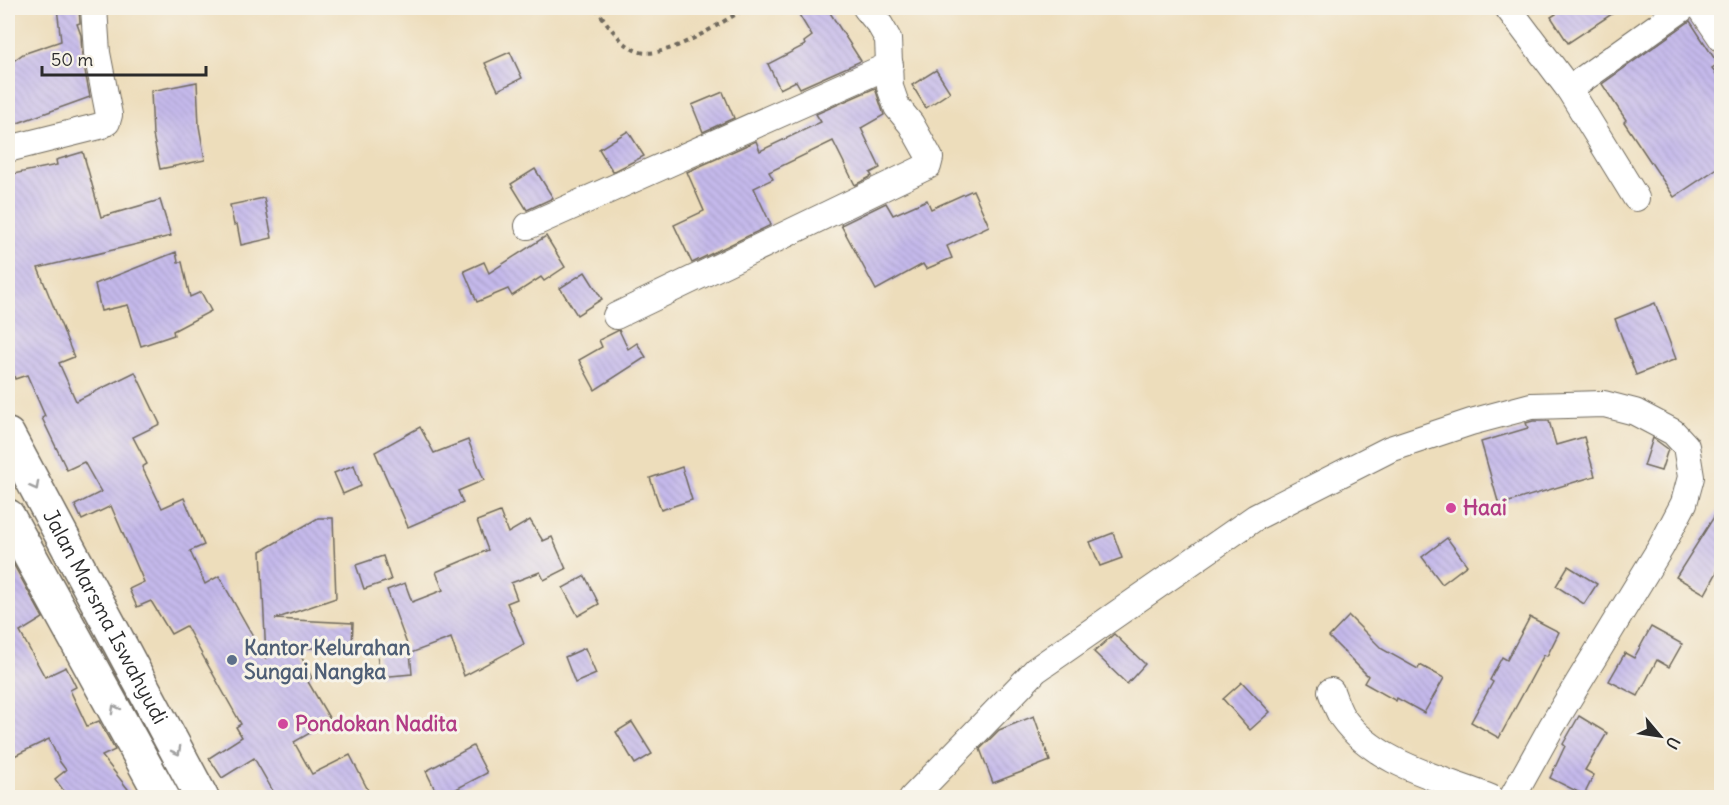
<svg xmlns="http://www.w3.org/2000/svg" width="1729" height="805" font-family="Delius,sans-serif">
<defs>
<pattern id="building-back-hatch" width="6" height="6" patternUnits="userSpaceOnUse" patternTransform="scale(1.5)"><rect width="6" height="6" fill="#c5b9eb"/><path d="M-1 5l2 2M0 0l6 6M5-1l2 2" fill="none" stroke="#a99fca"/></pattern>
</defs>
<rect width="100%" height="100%" fill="#f7f3e8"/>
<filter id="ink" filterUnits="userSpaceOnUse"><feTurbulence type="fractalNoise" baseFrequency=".0167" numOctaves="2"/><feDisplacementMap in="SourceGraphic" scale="12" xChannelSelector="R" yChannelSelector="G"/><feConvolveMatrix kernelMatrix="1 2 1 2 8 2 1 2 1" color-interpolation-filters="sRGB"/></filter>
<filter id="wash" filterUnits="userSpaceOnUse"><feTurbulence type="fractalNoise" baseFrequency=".008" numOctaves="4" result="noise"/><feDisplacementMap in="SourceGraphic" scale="24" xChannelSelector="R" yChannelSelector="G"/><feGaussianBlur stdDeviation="1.35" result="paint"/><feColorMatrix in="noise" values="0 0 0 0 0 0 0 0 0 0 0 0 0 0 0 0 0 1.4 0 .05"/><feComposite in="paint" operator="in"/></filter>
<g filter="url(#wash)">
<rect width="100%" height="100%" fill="#edddbb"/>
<g id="blocks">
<g fill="url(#building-back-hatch)">
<path d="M 57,8 L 79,8 L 80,23 L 77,24 L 81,35 L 82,56 L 90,97 L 15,124 L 8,105 L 8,65 L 23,54 L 61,41 Z"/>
<path d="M 795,8 L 827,8 L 861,61 L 800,88 L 796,81 L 780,89 L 768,64 L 805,45 L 804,42 L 812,36 Z"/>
<path d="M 1552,8 L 1621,8 L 1568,43 L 1551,17 L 1556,14 Z"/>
<path d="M 1690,21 L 1718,64 L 1712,68 L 1722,83 L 1722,165 L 1674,197 L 1624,122 L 1626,120 L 1602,84 Z"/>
<path d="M 510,52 L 522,78 L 498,90 L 485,63 Z"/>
<path d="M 936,70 L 950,92 L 926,108 L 912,85 Z"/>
<path d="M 197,82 L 199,126 L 205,160 L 160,169 L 153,135 L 151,91 Z"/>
<path d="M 875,88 L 884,115 L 861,128 L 880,168 L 870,173 L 872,176 L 855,185 L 833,141 L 769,172 L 773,179 L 754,188 L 771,225 L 692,263 L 674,225 L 704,211 L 687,172 L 756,141 L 760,151 L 821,122 L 816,114 Z"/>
<path d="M 723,92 L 734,118 L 703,132 L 692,105 Z"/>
<path d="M 628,131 L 644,156 L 613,172 L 599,149 Z"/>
<path d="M 83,152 L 101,217 L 160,200 L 171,236 L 38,268 L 74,357 L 59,363 L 76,401 L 135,372 L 160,424 L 133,437 L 147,464 L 142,467 L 162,508 L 184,498 L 204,545 L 190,551 L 205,584 L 219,576 L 266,659 L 261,551 L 318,518 L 333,518 L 336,598 L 275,619 L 353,623 L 352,646 L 324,644 L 325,648 L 297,648 L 312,678 L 307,680 L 331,721 L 294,742 L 312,774 L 350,755 L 372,798 L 277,798 L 254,758 L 222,778 L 209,758 L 242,737 L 236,727 L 241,724 L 186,626 L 171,634 L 151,601 L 137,607 L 129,589 L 144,582 L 111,506 L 82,520 L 75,505 L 101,492 L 84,462 L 67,470 L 42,418 L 45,416 L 27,375 L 15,379 L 8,358 L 8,175 L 57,165 L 56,160 Z"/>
<path d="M 535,169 L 553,198 L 527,210 L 511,184 Z"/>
<path d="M 973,190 L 989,226 L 947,246 L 952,258 L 926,269 L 923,264 L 876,290 L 841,225 L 886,203 L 893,215 L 927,200 L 931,209 Z"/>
<path d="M 264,198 L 272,238 L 241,245 L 237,224 L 234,225 L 230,205 Z"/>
<path d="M 546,236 L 565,267 L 544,281 L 541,277 L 512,296 L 508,289 L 477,302 L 464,271 L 484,262 L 489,273 Z"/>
<path d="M 176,252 L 178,262 L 182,262 L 190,297 L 201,292 L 211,311 L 173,331 L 174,335 L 141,346 L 128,305 L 101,311 L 95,284 Z"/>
<path d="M 585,272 L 602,299 L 577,315 L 560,288 Z"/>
<path d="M 1655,303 L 1676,359 L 1636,375 L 1615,319 Z"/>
<path d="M 619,330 L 628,349 L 637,343 L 646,357 L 595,390 L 579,360 L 602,347 L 599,340 Z"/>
<path d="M 1533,421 L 1549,421 L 1556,445 L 1584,437 L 1595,476 L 1499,505 L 1481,442 L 1528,428 L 1526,423 Z"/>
<path d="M 420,427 L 434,453 L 468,440 L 484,480 L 458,491 L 463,503 L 408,527 L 375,452 Z"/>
<path d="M 1653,438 L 1668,449 L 1661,471 L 1644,466 Z"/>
<path d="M 354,465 L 361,486 L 343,494 L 334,473 Z"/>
<path d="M 682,467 L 692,500 L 661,510 L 650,478 Z"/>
<path d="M 1722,504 L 1722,563 L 1705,594 L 1676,577 Z"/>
<path d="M 500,512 L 508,533 L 530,520 L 543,541 L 552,537 L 566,569 L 544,580 L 540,572 L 511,583 L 517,599 L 507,603 L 524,644 L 464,676 L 451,638 L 411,653 L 410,652 L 412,674 L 379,677 L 377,650 L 408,647 L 387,590 L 405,583 L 412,602 L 443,590 L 436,572 L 488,550 L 477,521 Z"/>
<path d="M 1113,533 L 1122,558 L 1100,566 L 1090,542 Z"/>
<path d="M 1447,538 L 1467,565 L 1442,584 L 1422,557 Z"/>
<path d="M 383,556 L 391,580 L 364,589 L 356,565 Z"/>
<path d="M 11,560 L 43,618 L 20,632 L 45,677 L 66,667 L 76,687 L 70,690 L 87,726 L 99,721 L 115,750 L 102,756 L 135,798 L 69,798 L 55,779 L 66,770 L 60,762 L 49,739 L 8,759 L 8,562 Z"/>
<path d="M 1568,566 L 1597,584 L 1584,604 L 1556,586 Z"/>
<path d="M 585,576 L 599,604 L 578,616 L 563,588 Z"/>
<path d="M 1349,616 L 1382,649 L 1418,669 L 1420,665 L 1444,678 L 1424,713 L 1397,698 L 1396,701 L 1364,683 L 1368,676 L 1329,637 Z"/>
<path d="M 1530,617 L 1559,632 L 1547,656 L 1544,655 L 1499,738 L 1471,722 L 1493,682 L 1490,680 L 1502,657 L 1507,660 Z"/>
<path d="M 1651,627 L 1682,644 L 1669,667 L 1657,660 L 1638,696 L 1609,681 L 1625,653 L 1634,658 Z"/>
<path d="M 1114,634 L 1145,664 L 1127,684 L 1094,652 Z"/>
<path d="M 585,648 L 596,674 L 575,683 L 565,657 Z"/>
<path d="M 1242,682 L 1270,712 L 1250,730 L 1223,699 Z"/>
<path d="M 1034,716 L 1050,761 L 993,783 L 980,749 L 999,730 Z"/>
<path d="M 1579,716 L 1607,733 L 1585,770 L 1594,775 L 1584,795 L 1550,778 L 1565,746 L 1563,744 Z"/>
<path d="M 632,722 L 652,754 L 635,764 L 616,732 Z"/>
<path d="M 473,746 L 487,773 L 439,798 L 426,771 Z"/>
</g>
</g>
</g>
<g filter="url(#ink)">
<use href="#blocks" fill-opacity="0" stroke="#6f695d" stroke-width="1.5"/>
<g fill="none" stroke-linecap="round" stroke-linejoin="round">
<g stroke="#6f695d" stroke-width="28">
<g id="street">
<path d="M 1508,8 L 1569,89 L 1636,198"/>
<path d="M 1701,8 L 1722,39"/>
<path d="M 1569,89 L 1683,8"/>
<path d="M 8,149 L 100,126 L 107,122 L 109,115 L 97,53 L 94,8"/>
<path d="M 528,226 L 890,65"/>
<path d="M 616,316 L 928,166 L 930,158 L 911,124 L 897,107 L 890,87 L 888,39 L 880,25 L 866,8"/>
<path d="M 1331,691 C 1334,699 1337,709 1342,717 C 1375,764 1440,778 1491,798"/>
<path d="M 912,798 L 1036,670 L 1256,517 L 1390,449 L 1471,422 L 1531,406 L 1604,404 L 1635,412 L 1673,432 L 1686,446 L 1691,477 L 1684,503 L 1661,547 L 1552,726 L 1512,798"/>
</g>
</g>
<g stroke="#6f695d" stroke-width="36">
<g id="highway">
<path id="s1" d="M 8,435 L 202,798"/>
<path d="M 8,516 L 163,798"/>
</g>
</g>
<path stroke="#6f695d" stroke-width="4" stroke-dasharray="4.5 4.5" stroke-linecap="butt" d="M 596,8 C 606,22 620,44 637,51 C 665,62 722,21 747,8"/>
<use href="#street" stroke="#fff" stroke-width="26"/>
<use href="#highway" stroke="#fff" stroke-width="33"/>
</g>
<defs><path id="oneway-chevron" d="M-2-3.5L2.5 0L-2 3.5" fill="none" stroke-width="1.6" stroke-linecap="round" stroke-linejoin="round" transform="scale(1.5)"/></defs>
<g stroke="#a0a0a0">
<use href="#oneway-chevron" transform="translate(35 486) rotate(62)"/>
<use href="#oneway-chevron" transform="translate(115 709) rotate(-119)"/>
<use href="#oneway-chevron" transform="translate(177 751) rotate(62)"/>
</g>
</g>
<g fill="#d1479c" stroke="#f7f3e8" stroke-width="2">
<circle cx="1451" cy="508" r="6"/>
<circle cx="283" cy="724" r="6"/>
</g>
<circle fill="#5c6f8a" stroke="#f7f3e8" stroke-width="2" cx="232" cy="660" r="6"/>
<g text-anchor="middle" stroke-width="6" stroke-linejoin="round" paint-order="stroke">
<g font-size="21" font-weight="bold" fill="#b23c85" stroke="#f7f3e8" text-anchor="start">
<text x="1463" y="515">Haai</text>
<text x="295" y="731">Pondokan Nadita</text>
</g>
<g font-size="21" fill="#2b2b2b" stroke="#f7f3e8">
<text dy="7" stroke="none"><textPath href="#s1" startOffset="206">Jalan Marsma Iswahyudi</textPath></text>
</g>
<g font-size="21" font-weight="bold" fill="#4e5e75" stroke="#f7f3e8" text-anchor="start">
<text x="244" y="655">Kantor Kelurahan<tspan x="244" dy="24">Sungai Nangka</tspan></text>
</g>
</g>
<rect width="1729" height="805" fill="none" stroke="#f7f3e8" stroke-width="30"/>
<g transform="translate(1660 736) rotate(119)" stroke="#f7f3e8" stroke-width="4.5" paint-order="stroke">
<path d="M0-4.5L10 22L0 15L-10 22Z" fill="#2b2b2b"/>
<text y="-9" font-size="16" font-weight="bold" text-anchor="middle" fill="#2b2b2b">U</text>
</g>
<path d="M42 66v9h164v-9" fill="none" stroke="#2b2b2b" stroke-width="3"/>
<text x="51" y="66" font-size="18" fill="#2b2b2b" stroke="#f7f3e8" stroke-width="4.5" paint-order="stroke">50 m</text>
</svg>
